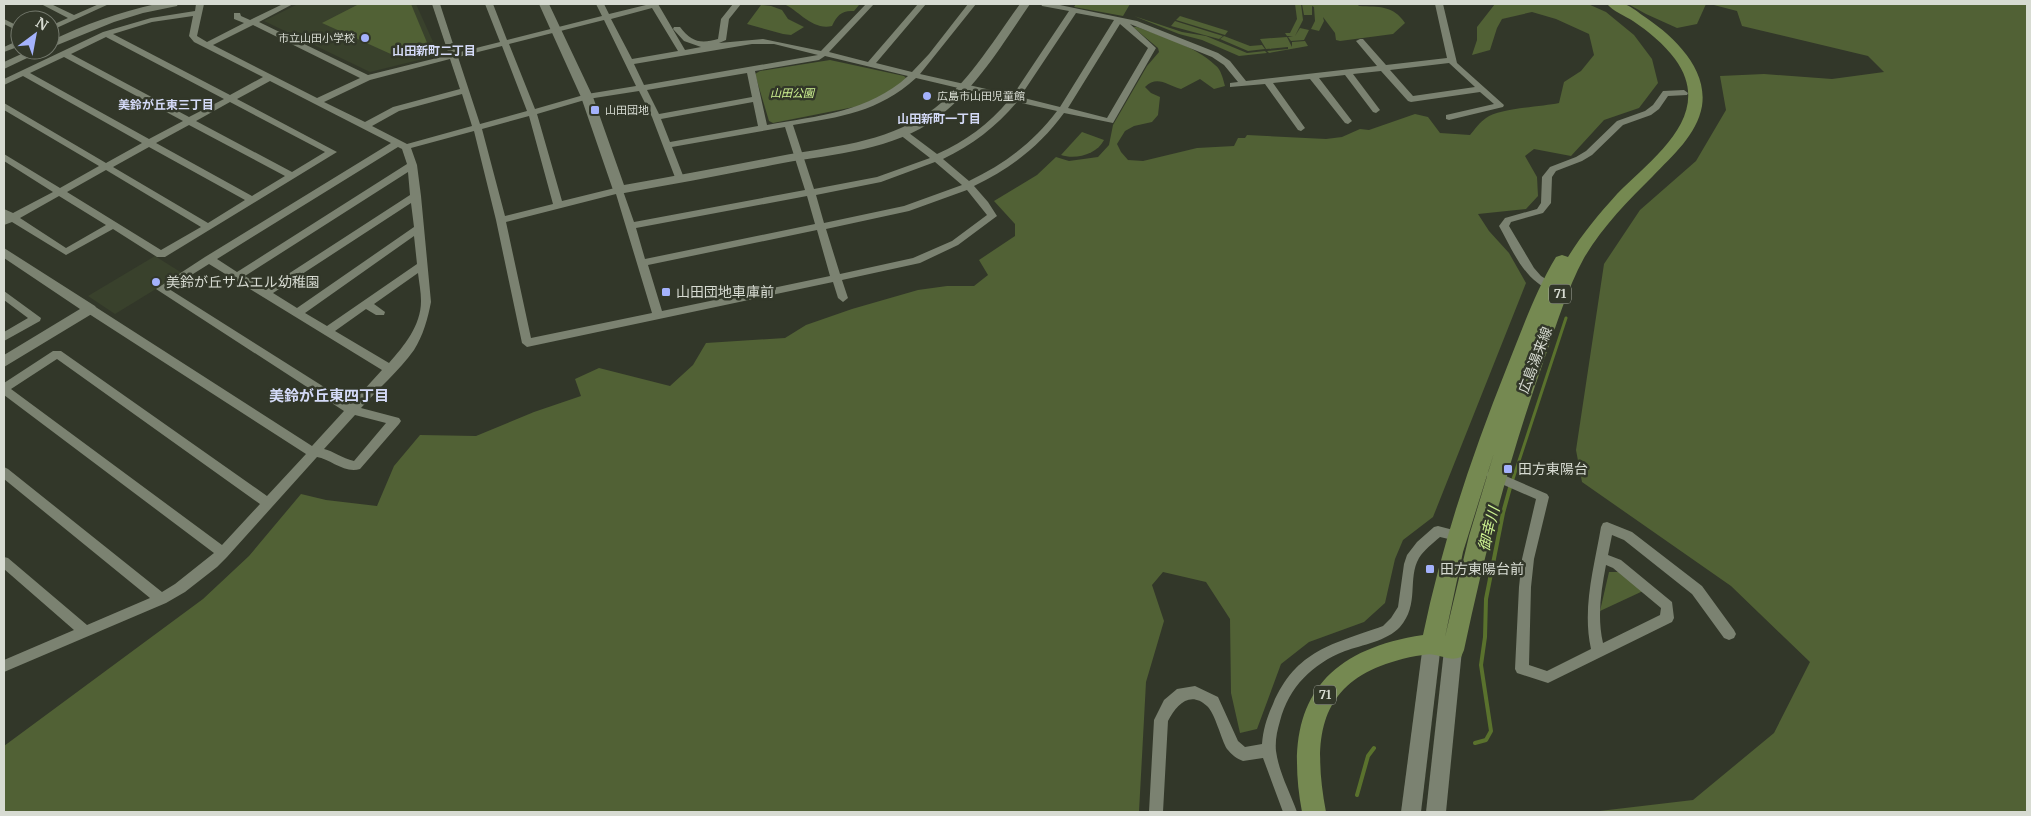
<svg xmlns="http://www.w3.org/2000/svg" width="2031" height="816" font-family="Merriweather,'Noto Sans JP',serif">
<rect width="100%" height="100%" fill="#323729"/>
<g fill="#39412c">
<path d="M 298,4 L 416,4 L 439,55 L 370,72 L 264,21 Z"/>
<path d="M 155,256 L 182,273 L 115,314 L 88,296 Z"/>
</g>
<g fill="#516135">
<path d="M 359,4 L 411,4 L 428,45 L 393,55 L 322,23 Z"/>
<path d="M 784,4 L 854,4 L 859,5 L 854,11 C 842,10 837,15 832,26 C 813,31 798,10 784,4 Z"/>
<path d="M 1076,4 L 1130,4 L 1123,16 L 1074,7 Z"/>
<path d="M 1295,4 L 1301,4 L 1303,20 L 1295,36 L 1300,28 L 1309,30 L 1304,40 L 1291,41 L 1288,37 L 1293,36 L 1287,36 L 1285,33 L 1290,33 L 1297,19 Z"/>
<path d="M 1302,4 L 1357,4 L 1359,6 C 1379,7 1393,5 1405,23 L 1393,34 L 1340,41 L 1336,40 L 1335,33 L 1323,17 L 1324,21 L 1319,31 L 1311,29 L 1315,21 L 1314,7 L 1312,6 L 1312,15 L 1304,15 Z"/>
<path d="M 1495,4 L 1588,4 L 1606,12 L 1634,35 L 1652,59 L 1658,83 L 1639,108 L 1604,120 L 1571,156 L 1534,149 L 1525,156 L 1537,177 L 1538,196 L 1526,209 L 1478,214 L 1489,231 L 1509,253 L 1526,283 L 1433,517 L 1403,540 L 1395,559 L 1385,603 L 1364,622 L 1309,642 L 1281,664 L 1257,729 L 1240,733 L 1231,693 L 1230,619 L 1206,582 L 1163,572 L 1152,585 L 1164,621 L 1146,682 L 1139,812 L 4,812 L 4,746 L 203,599 L 249,556 L 301,494 L 326,500 L 377,506 L 394,466 L 420,435 L 476,436 L 534,412 L 581,396 L 575,379 L 599,368 L 670,386 L 693,365 L 706,343 L 785,338 L 806,325 L 852,309 L 918,290 L 947,286 L 974,286 L 988,275 L 979,260 L 1015,236 L 1015,224 L 994,201 L 1037,175 L 1056,157 L 1069,161 L 1098,157 L 1109,145 L 1113,125 L 1147,66 L 1159,52 L 1158,48 L 1133,27 L 1137,27 C 1163,37 1195,46 1215,65 C 1221,69 1223,79 1225,86 L 1214,89 L 1200,79 L 1181,89 C 1167,85 1157,75 1145,87 L 1151,93 L 1160,97 L 1158,115 L 1152,122 L 1134,126 L 1125,131 L 1117,144 L 1121,152 L 1128,160 L 1143,161 L 1197,148 L 1234,146 L 1238,138 L 1245,138 L 1247,135 L 1326,139 L 1342,137 L 1360,129 L 1369,130 L 1415,114 L 1428,117 L 1440,133 L 1470,135 C 1475,129 1480,122 1486,118 C 1499,108 1541,107 1559,103 L 1564,82 L 1581,71 L 1594,55 L 1589,34 L 1556,19 L 1532,12 L 1502,19 L 1497,28 L 1490,50 L 1472,55 L 1477,40 L 1477,27 Z"/>
<path d="M 1628,4 L 1706,4 L 1697,24 L 1677,28 L 1646,14 Z"/>
<path d="M 1710,4 L 2027,4 L 2027,812 L 1591,812 L 1693,800 L 1774,733 L 1810,662 L 1731,586 L 1582,482 L 1576,450 L 1604,264 L 1640,210 L 1696,161 L 1726,110 L 1720,76 L 1764,74 L 1832,79 L 1884,72 L 1868,56 L 1742,26 L 1737,11 Z"/>
<path d="M 761,5 L 771,6 L 782,10 L 788,19 L 804,27 L 791,35 L 783,34 L 747,24 Z"/>
<path d="M 1134,16 L 1182,32 L 1206,36 L 1247,53 L 1265,51 L 1267,53 L 1239,56 L 1202,40 L 1179,34 Z"/>
<path d="M 1180,16 L 1228,31 L 1225,35 L 1176,20 Z"/>
<path d="M 1175,21 L 1223,36 L 1219,39 L 1171,26 Z"/>
<path d="M 1224,36 L 1250,46 L 1262,45 L 1265,49 L 1248,51 L 1220,39 Z"/>
<path d="M 1287,37 L 1292,47 L 1292,42 L 1305,41 L 1308,46 L 1269,53 L 1267,51 L 1288,49 L 1288,47 L 1266,49 L 1260,39 Z"/>
<path d="M 830,60 L 904,76 L 907,79 L 881,98 L 859,106 L 773,123 L 769,121 L 755,74 L 760,71 Z"/>
<path d="M 1082,132 L 1104,140 C 1097,154 1076,160 1061,155 Z"/>
<path d="M 1609,572 L 1620,572 L 1643,591 L 1600,611 Z"/>
</g>
<g fill="none" stroke-linecap="round" stroke-linejoin="round">
<path stroke="#5a722d" stroke-width="3" d="M 1511,485 L 1566,318"/>
<g stroke="#5a722d" stroke-width="4">
<path d="M 1475,743 L 1486,740 L 1491,731 L 1481,665 L 1485,637 L 1486,599 L 1503,513 L 1511,484"/>
<path d="M 1357,795 L 1368,756 L 1374,748"/>
</g>
<g fill="#7b8271" fill-rule="evenodd">
<path d="M 41,4 L 51,4 L 74,15 L 99,4 L 109,4 L 50,31 L 50,26 L 68,18 Z"/>
<path d="M 196,4 L 204,4 L 197,36 L 207,42 L 244,23 L 234,19 L 234,13 L 240,13 L 241,16 L 250,20 L 283,4 L 293,4 L 259,22 L 368,75 L 449,55 L 432,4 L 440,4 L 456,53 L 500,42 L 485,4 L 493,4 L 507,40 L 602,16 L 596,4 L 604,4 L 609,14 L 650,4 L 658,4 L 685,50 L 701,47 L 684,41 L 673,29 L 674,27 L 680,27 C 691,42 701,44 718,39 L 721,19 L 733,4 L 741,4 L 729,19 L 726,40 L 719,43 L 763,39 L 821,51 L 866,4 L 874,4 L 829,52 L 868,62 L 918,4 L 926,4 L 876,63 L 912,72 L 929,54 L 968,4 L 976,4 L 920,74 L 1013,95 L 1069,11 L 1042,6 L 1041,4 L 1055,4 L 1137,21 L 1218,53 L 1230,61 L 1246,81 L 1377,66 L 1356,41 L 1360,39 L 1363,39 L 1386,65 L 1447,58 L 1435,4 L 1443,4 L 1457,63 L 1504,105 L 1503,107 L 1449,120 L 1446,119 L 1446,115 L 1494,104 L 1480,92 L 1411,102 L 1408,101 L 1381,71 L 1353,74 L 1380,110 L 1376,113 L 1373,112 L 1345,75 L 1319,78 L 1352,121 L 1348,124 L 1345,123 L 1310,79 L 1273,83 L 1305,128 L 1301,131 L 1298,130 L 1265,84 L 1230,87 L 1230,83 L 1238,82 L 1224,65 L 1212,57 L 1130,24 L 1156,48 L 1113,123 L 1064,113 C 1040,146 1011,168 974,186 L 988,202 L 997,216 L 958,245 L 920,263 L 842,280 L 848,298 L 843,302 L 838,298 L 833,282 L 527,347 L 522,343 L 496,220 L 474,131 L 411,148 L 417,165 L 421,196 L 431,302 C 428,318 423,336 414,350 C 399,371 378,389 361,408 L 399,418 L 401,421 L 399,424 L 360,469 C 345,474 330,459 317,457 L 227,557 L 217,567 L 185,592 L 166,603 L 4,672 L 4,660 L 74,630 L 4,569 L 4,557 L 8,558 L 87,625 L 150,598 L 4,479 L 4,467 L 8,469 L 162,592 L 175,584 L 214,553 L 4,395 L 4,383 L 53,351 L 61,351 L 267,496 L 306,454 L 86,312 L 85,309 L 86,306 L 94,306 L 312,446 L 344,411 L 156,289 L 205,257 L 391,143 L 270,81 L 237,99 L 337,152 L 165,257 L 157,257 L 113,229 L 66,255 L 12,222 L 4,225 L 5,217 L 4,209 L 13,213 L 53,192 L 4,161 L 4,154 L 60,188 L 99,166 L 4,110 L 4,103 L 106,163 L 142,143 L 23,76 L 4,85 L 4,79 L 103,32 L 151,18 L 195,11 ZM 652,8 L 678,51 L 632,59 L 611,19 ZM 1076,13 L 1114,20 L 1060,107 L 1020,97 ZM 193,16 L 189,36 L 194,42 L 263,77 L 230,95 L 113,34 L 152,22 ZM 604,20 L 636,86 L 587,94 L 535,109 L 509,44 ZM 1120,24 L 1148,48 L 1107,118 L 1068,108 ZM 253,25 L 360,78 L 317,98 L 213,45 ZM 106,37 L 224,99 L 189,117 L 71,54 ZM 752,44 L 774,44 L 818,55 L 644,85 L 634,64 ZM 502,46 L 527,111 L 480,124 L 458,57 ZM 825,56 L 908,76 C 869,112 817,116 767,125 L 755,71 L 819,60 ZM 64,57 L 183,121 L 149,139 L 30,73 ZM 450,59 L 460,89 L 393,107 L 365,122 L 324,102 L 370,80 ZM 1449,63 L 1475,87 L 1413,96 L 1390,70 ZM 747,73 L 752,97 L 659,114 L 647,90 ZM 916,78 L 1009,100 C 989,124 966,141 937,154 L 905,130 L 899,130 L 899,134 L 930,158 L 877,177 L 814,189 L 793,125 C 840,117 879,112 916,78 ZM 639,91 L 652,117 L 676,180 L 679,181 L 684,178 L 672,147 L 785,127 L 805,190 L 634,222 L 622,188 L 619,187 L 562,201 L 537,114 L 588,99 ZM 462,94 L 472,126 L 407,144 L 372,126 L 399,111 ZM 230,102 L 325,152 L 292,172 L 196,121 ZM 753,102 L 758,126 L 670,142 L 661,119 ZM 1017,102 L 1057,111 C 1033,143 1004,164 969,181 L 943,159 C 972,145 996,127 1017,102 ZM 529,116 L 553,204 L 505,216 L 482,129 ZM 189,125 L 285,176 L 252,196 L 156,143 ZM 149,147 L 245,200 L 208,223 L 113,167 ZM 398,147 L 402,149 L 407,164 L 237,272 L 217,259 ZM 935,162 L 962,185 L 904,206 L 824,223 L 816,195 L 881,182 ZM 106,170 L 201,227 L 161,250 L 67,192 ZM 408,172 L 410,195 L 265,289 L 245,276 ZM 967,190 L 987,215 L 952,241 L 913,258 L 840,274 L 826,229 L 909,211 ZM 616,194 L 652,313 L 531,338 L 506,222 ZM 59,196 L 106,225 L 66,248 L 20,218 ZM 807,196 L 815,224 L 645,259 L 636,228 ZM 411,203 L 414,227 L 297,308 L 273,293 ZM 817,230 L 830,276 L 662,311 L 648,265 ZM 414,236 L 417,264 L 327,326 L 305,313 ZM 209,264 L 382,370 L 351,404 L 169,289 ZM 418,273 C 419,282 421,292 421,301 C 421,326 404,346 389,363 L 335,331 L 366,309 L 376,315 L 384,315 L 385,312 L 374,304 ZM 57,359 L 260,504 L 222,545 L 11,389 ZM 355,415 L 386,423 L 354,461 C 342,458 333,451 324,449 Z"/>
<path d="M 4,19 L 20,27 L 20,32 L 4,24 Z"/>
<path d="M 17,41 L 20,41 L 20,46 L 4,52 L 4,47 Z"/>
<path d="M 1684,90 L 1688,93 L 1687,95 L 1668,96 L 1659,109 L 1651,115 L 1623,125 L 1592,155 L 1582,161 L 1556,171 L 1552,177 L 1551,203 L 1543,213 L 1511,222 L 1509,226 L 1534,268 L 1541,276 L 1560,288 L 1555,292 C 1525,283 1513,251 1499,226 L 1505,218 L 1537,209 L 1541,203 L 1542,177 L 1550,167 L 1576,157 L 1586,151 L 1617,121 L 1645,111 L 1653,105 L 1663,91 Z"/>
<path d="M 4,291 L 41,318 L 40,321 L 4,341 L 4,332 L 28,318 L 4,300 Z"/>
<path d="M 1492,470 L 1547,494 L 1549,497 L 1534,559 L 1531,587 L 1529,665 L 1547,671 L 1591,649 C 1582,608 1594,568 1601,527 L 1603,523 L 1607,522 L 1632,532 L 1702,586 L 1734,630 L 1736,634 L 1734,638 L 1729,640 L 1724,638 L 1692,594 L 1624,540 L 1612,535 L 1608,555 L 1621,560 L 1672,602 L 1674,618 L 1672,622 L 1548,683 L 1517,673 L 1515,669 L 1519,587 L 1522,559 L 1536,499 L 1488,478 L 1486,475 L 1488,472 ZM 1606,565 L 1613,568 L 1661,608 L 1660,615 L 1603,643 C 1597,617 1601,591 1606,565 Z"/>
<path d="M 1438,526 L 1461,532 L 1463,536 L 1461,540 L 1457,541 L 1440,537 C 1433,543 1424,550 1419,558 C 1407,579 1420,604 1400,627 C 1387,641 1362,645 1345,651 C 1312,664 1289,687 1280,721 C 1277,731 1275,741 1276,751 C 1279,773 1290,792 1297,812 L 1283,812 L 1263,758 L 1243,761 C 1237,759 1231,754 1227,749 C 1221,739 1215,713 1207,706 C 1190,690 1176,705 1168,721 L 1163,812 L 1149,812 L 1154,720 L 1164,700 L 1177,689 L 1195,686 L 1218,697 L 1238,741 L 1245,747 L 1262,744 C 1263,730 1267,717 1273,704 C 1296,650 1333,644 1383,626 L 1391,618 L 1398,607 L 1404,564 L 1407,555 L 1417,542 L 1434,527 Z"/>
</g>
<g fill="#7b8271" fill-rule="evenodd">
<path d="M 156,4 L 178,4 L 177,6 L 143,13 L 114,22 L 50,48 L 50,41 C 84,25 119,12 156,4 Z"/>
<path d="M 539,4 L 549,4 L 593,97 L 624,185 C 676,176 728,166 780,156 C 829,147 885,143 928,113 C 967,86 992,42 1020,4 L 1030,4 C 1003,43 976,89 937,118 C 894,150 834,154 783,163 C 728,174 674,184 619,194 L 613,190 L 581,97 Z"/>
<path d="M 30,50 L 44,50 L 4,69 L 4,62 Z"/>
<path d="M 4,248 L 95,306 L 97,309 L 95,312 L 4,367 L 4,355 L 80,309 L 4,258 Z"/>
<path d="M 1432,636 L 1438,638 L 1441,644 L 1421,812 L 1401,812 L 1423,644 L 1426,638 Z"/>
<path d="M 1453,642 L 1459,644 L 1462,650 L 1446,812 L 1426,812 L 1444,650 L 1447,644 Z"/>
</g>
<path fill="#758951" fill-rule="evenodd" d="M 1607,4 C 1612,4 1618,3 1623,4 C 1629,5 1637,11 1642,15 C 1671,34 1708,67 1702,106 C 1697,135 1672,156 1653,176 C 1628,201 1602,227 1584,258 C 1567,289 1557,324 1545,357 C 1511,453 1485,550 1464,650 L 1461,657 C 1451,661 1446,657 1435,655 C 1429,653 1423,655 1416,656 C 1323,674 1310,727 1326,812 L 1302,812 C 1283,710 1317,651 1423,635 C 1442,543 1472,455 1507,367 C 1522,330 1535,292 1556,257 L 1562,255 L 1568,257 C 1582,234 1599,214 1617,194 C 1652,158 1716,115 1675,59 C 1664,44 1648,31 1633,21 C 1625,16 1613,11 1607,4 ZM 1494,453 L 1469,536 L 1445,637 L 1463,552 Z"/>
</g>
<g fill="#a4b2fc" stroke="#323729" stroke-width="2">
<circle cx="365" cy="38" r="5"/>
<circle cx="927" cy="96" r="5"/>
<rect x="590" y="105" width="10" height="10" rx="2.5"/>
<circle cx="156" cy="282" r="5"/>
<rect x="661" y="287" width="10" height="10" rx="2.5"/>
<rect x="1503" y="464" width="10" height="10" rx="2.5"/>
<rect x="1425" y="564" width="10" height="10" rx="2.5"/>
</g>
<g text-anchor="middle" stroke-width="5" stroke-linejoin="round" paint-order="stroke">
<g font-size="11" fill="#d7dbd2" stroke="#323729" text-anchor="start">
<text x="355" y="42" text-anchor="end">市立山田小学校</text>
<text x="937" y="100">広島市山田児童館</text>
<text x="605" y="114">山田団地</text>
</g>
<g font-size="11" font-style="italic" fill="#cff492" stroke="#323729">
<text x="792" y="97">山田公園</text>
</g>
<g font-size="12" font-weight="bold" fill="#d4daf7" stroke="#323729">
<text x="434" y="55">山田新町二丁目</text>
<text x="166" y="109">美鈴が丘東三丁目</text>
<text x="939" y="123">山田新町一丁目</text>
</g>
<g fill="#323729" stroke="#a6aa9f" stroke-width="1">
<rect x="1549" y="284.5" width="22" height="19" rx="4"/>
<rect x="1314" y="685.5" width="22" height="19" rx="4"/>
</g>
<g font-size="12" font-weight="bold" fill="#d7dbd2">
<text x="1560" y="298">71</text>
<text x="1325" y="699">71</text>
</g>
<g font-size="14" fill="#d7dbd2" stroke="#323729" text-anchor="start">
<text x="166" y="287">美鈴が丘サムエル幼稚園</text>
<text x="676" y="297">山田団地車庫前</text>
<text x="1518" y="474">田方東陽台</text>
<text x="1440" y="574">田方東陽台前</text>
</g>
<g font-size="14" fill="#d7dbd2" stroke="#323729">
<text transform="translate(1535 360) rotate(-69)" y="5">広島湯来線</text>
</g>
<g font-size="15" font-weight="bold" fill="#d4daf7" stroke="#323729">
<text x="329" y="401">美鈴が丘東四丁目</text>
</g>
<g font-size="15" font-style="italic" fill="#ccf190" stroke="#323729">
<text transform="translate(1489 529) rotate(-76)" y="5">御幸川</text>
</g>
</g>
<rect width="2031" height="816" fill="none" stroke="#d7dbd2" stroke-width="10"/>
<g transform="translate(35 35) rotate(32)"><circle r="24" fill="#323729" stroke="#74796d"/>
<path d="M0-4L9 19L0 12L-9 19Z" fill="#a4b2fc"/>
<text y="-8" font-size="14" font-weight="bold" text-anchor="middle" fill="#d7dbd2">N</text>
</g>
</svg>
